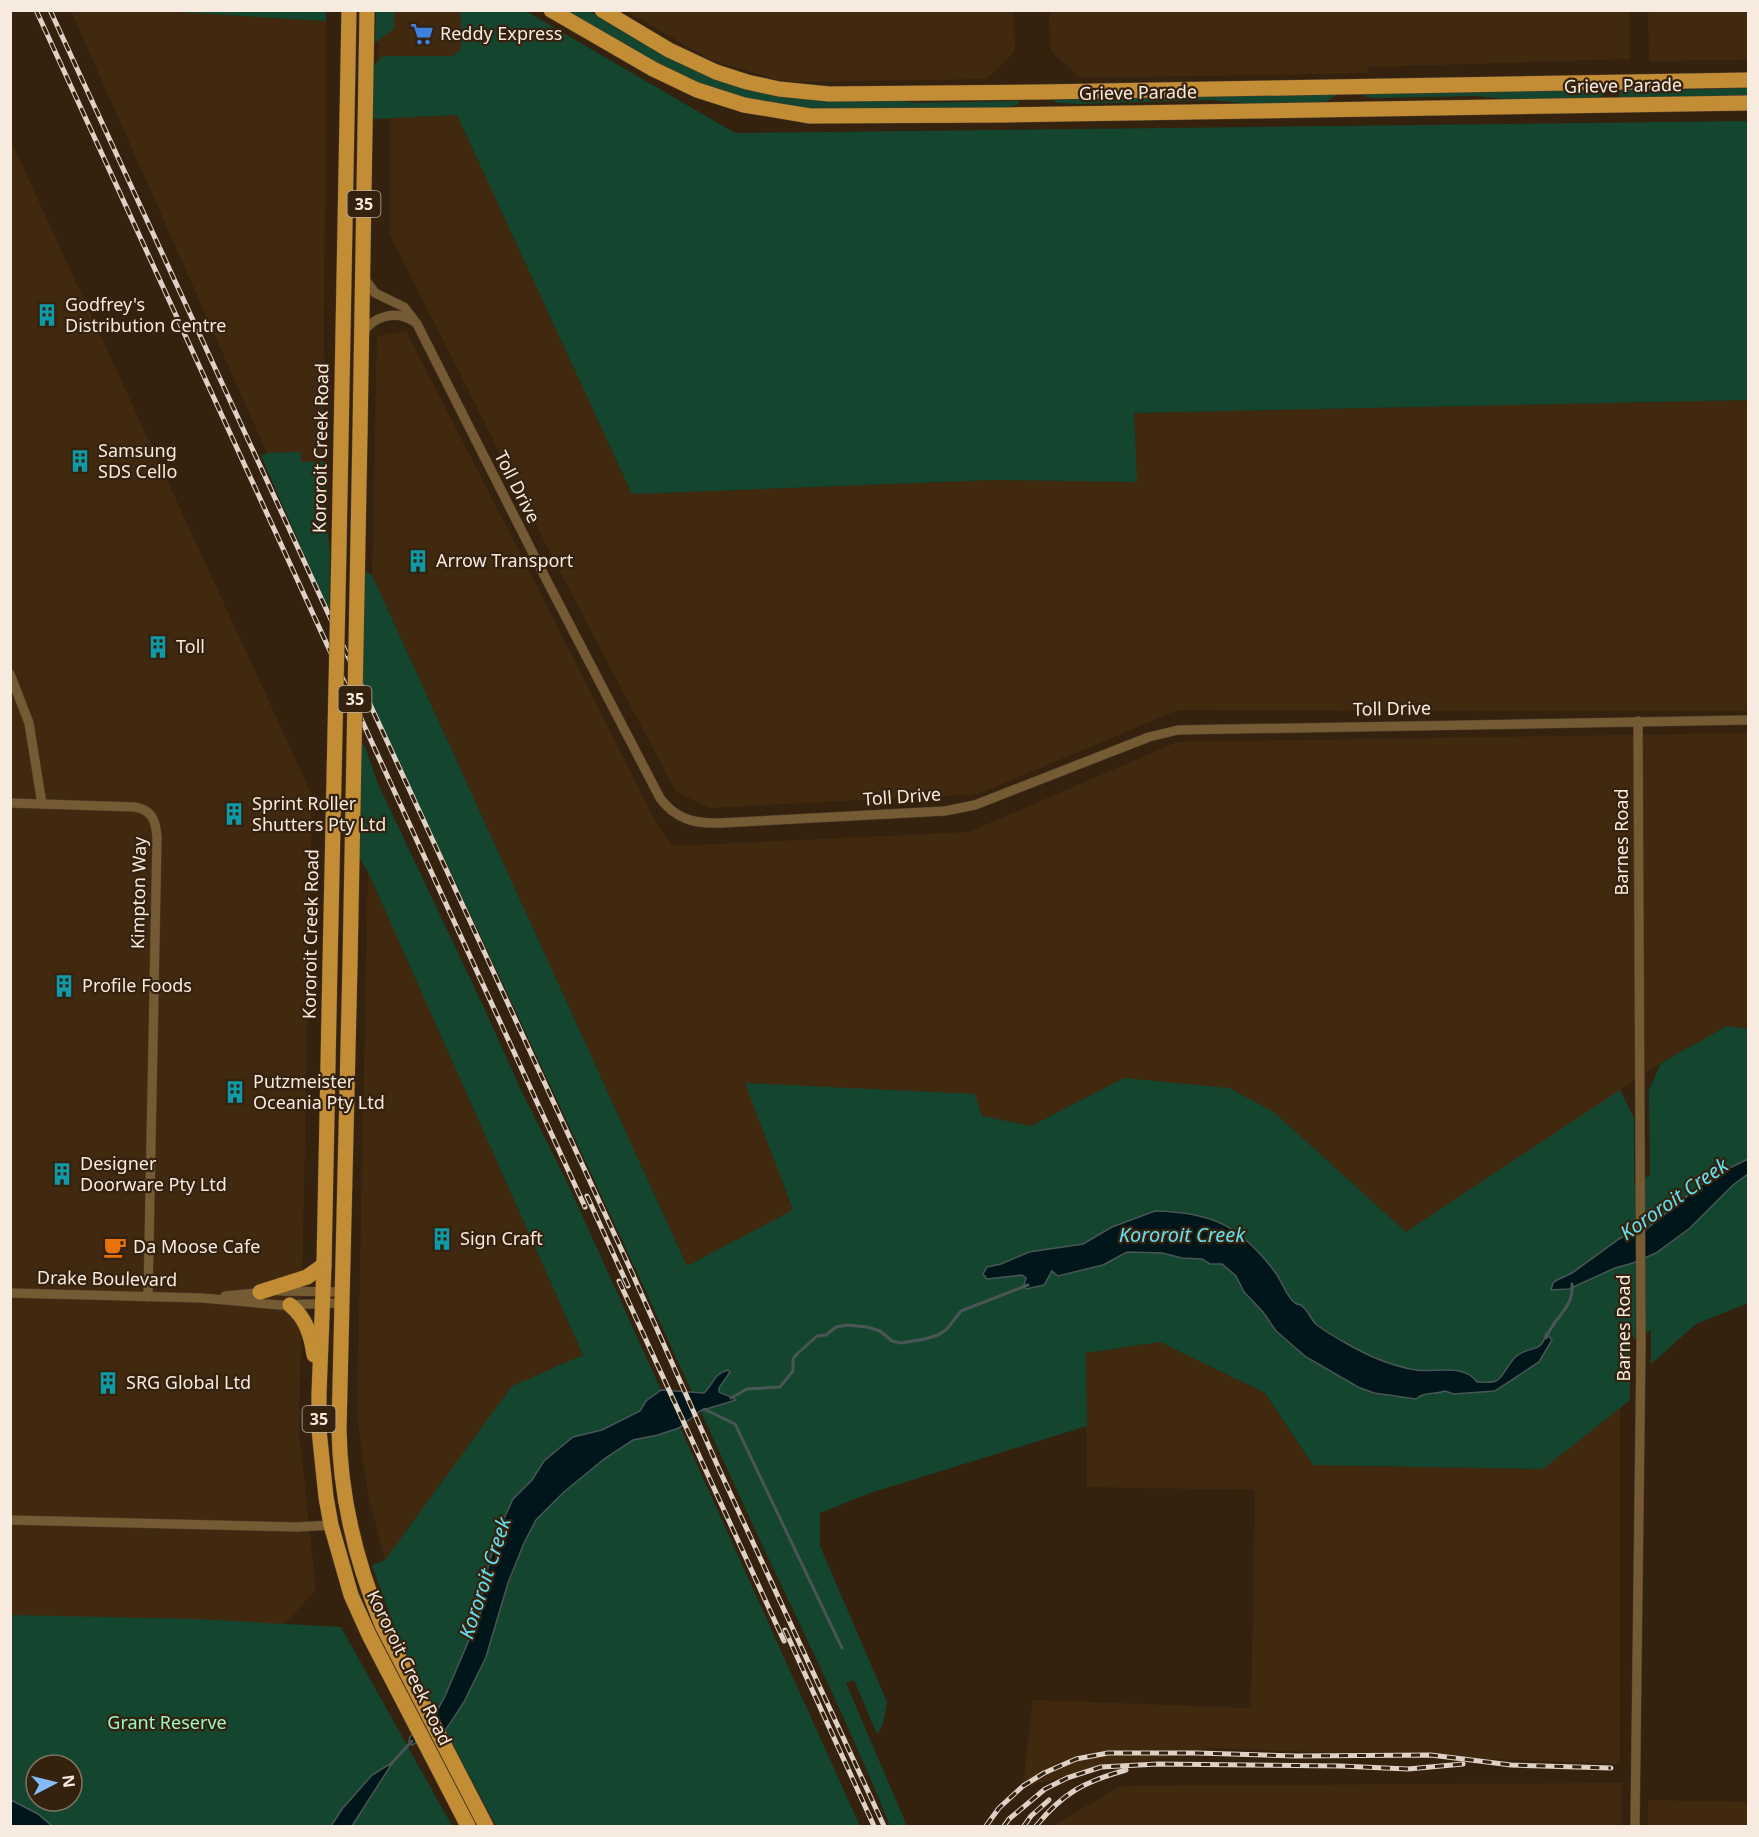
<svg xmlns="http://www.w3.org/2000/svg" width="1759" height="1837" font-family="'Noto Sans',sans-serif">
<rect width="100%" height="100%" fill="#34220f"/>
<g fill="#412910">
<path d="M 71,11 L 161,11 L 326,21 L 323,462 L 301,462 L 300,452 L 267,453 Z"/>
<path d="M 380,11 L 465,11 L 464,51 L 456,60 L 378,66 Z"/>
<path d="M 626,11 L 1013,11 L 1015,51 L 987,79 L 793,82 L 775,79 L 711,60 Z"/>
<path d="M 1049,11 L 1629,11 L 1630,59 L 1368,67 L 1368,73 L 1080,78 L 1051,51 Z"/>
<path d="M 1648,11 L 1748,11 L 1748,60 L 1649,61 Z"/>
<path d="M 457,115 L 632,494 L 993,480 L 1136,482 L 1134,413 L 1748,400 L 1748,711 L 1178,710 L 978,794 L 710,808 L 676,792 L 559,570 L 390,235 L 390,118 Z"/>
<path d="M 10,139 L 312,795 L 299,1432 L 316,1590 L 284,1624 L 11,1616 Z"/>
<path d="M 406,331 L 539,590 L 655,821 L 673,846 L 969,832 L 1177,742 L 1748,733 L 1748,1029 L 1727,1026 L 1661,1063 L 1406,1232 L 1275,1113 L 1124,1078 L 1031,1126 L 982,1116 L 746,1083 L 793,1211 L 687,1266 L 372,575 L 377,336 Z"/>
<path d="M 368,872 L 583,1355 L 512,1387 L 385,1560 L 368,1495 L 357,1416 Z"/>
<path d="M 1160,1342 L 1265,1393 L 1314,1465 L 1543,1469 L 1620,1406 L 1620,1764 L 1210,1748 L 1023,1786 L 1033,1700 L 1251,1708 L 1255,1490 L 1087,1487 L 1086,1353 Z"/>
<path d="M 1622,1783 L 1621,1826 L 1052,1826 L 1121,1786 Z"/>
<path d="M 1648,1800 L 1748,1802 L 1748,1826 L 1648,1826 Z"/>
</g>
<g fill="#13452f" fill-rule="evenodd">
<path d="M 524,10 L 735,133 L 1748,121 L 1748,400 L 1134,413 L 1137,482 L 993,480 L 632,494 L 457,115 L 372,119 L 373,67 L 383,56 L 453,56 L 461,49 L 461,11 Z"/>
<path d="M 161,11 L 326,11 L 326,21 Z"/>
<path d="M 376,11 L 394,11 L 394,28 L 375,43 Z"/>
<path d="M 563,11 L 589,11 L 672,59 L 705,74 L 916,103 L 1019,101 L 1019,104 L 1003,109 L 825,112 L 756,102 L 691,82 Z"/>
<path d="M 1622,86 L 1672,90 L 1748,88 L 1748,97 L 1618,99 Z"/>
<path d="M 1610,90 L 1601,97 L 1592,99 L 1516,100 L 1475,96 L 1376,98 L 1367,97 L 1356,92 Z"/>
<path d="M 1338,94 L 1322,104 L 1253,104 L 1210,100 L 1080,104 L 1057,103 L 1051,99 Z"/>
<path d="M 301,452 L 301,462 L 325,462 L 325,508 L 330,553 L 329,610 L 261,456 L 267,453 Z"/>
<path d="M 361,569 L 372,575 L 687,1266 L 793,1210 L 745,1083 L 975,1094 L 982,1116 L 1031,1126 L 1124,1078 L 1229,1088 L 1275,1113 L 1406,1232 L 1620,1090 L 1634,1118 L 1634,1184 L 1650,1175 L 1649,1090 L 1661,1063 L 1727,1026 L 1748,1029 L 1748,1303 L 1696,1324 L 1651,1364 L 1651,1330 L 1634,1339 L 1633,1335 L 1630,1337 L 1630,1400 L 1543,1469 L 1313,1465 L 1265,1393 L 1160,1342 L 1086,1353 L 1087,1426 L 870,1493 L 820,1513 L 820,1546 L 887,1702 L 883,1724 L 877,1734 L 854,1680 L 846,1683 L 907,1826 L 890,1826 C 844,1710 786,1599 735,1486 C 612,1216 486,947 360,679 Z"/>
<path d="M 359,742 L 365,746 L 378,784 L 485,1010 L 522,1092 L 568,1184 L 661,1390 L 646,1401 L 640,1411 L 602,1430 L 573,1437 L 544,1461 L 532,1480 L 513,1499 L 497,1534 L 482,1590 L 484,1605 L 445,1696 L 436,1711 L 397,1635 L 372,1565 L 385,1560 L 512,1386 L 583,1355 L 368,872 L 357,854 Z"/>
<path d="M 680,1427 L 860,1826 L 496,1826 L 446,1731 L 464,1702 L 473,1680 L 524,1543 L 536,1520 L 564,1492 L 604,1459 L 633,1440 L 658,1435 Z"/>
<path d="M 11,1615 L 195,1619 L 341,1627 L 452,1826 L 11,1826 ZM 36,1765 L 72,1765 L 72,1801 L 36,1801 Z"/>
</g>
<g fill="#00161a" stroke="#4a5655" stroke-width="1.5">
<path d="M 1748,1159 L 1748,1174 L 1733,1185 L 1690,1228 L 1656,1253 L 1633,1263 L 1615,1268 L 1569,1289 L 1551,1290 L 1553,1283 L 1557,1280 L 1572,1273 L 1619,1239 L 1632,1232 L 1644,1231 L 1711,1177 Z"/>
<path d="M 1155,1211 C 1213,1212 1240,1226 1275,1272 C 1282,1281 1286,1296 1295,1303 C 1300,1306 1299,1303 1303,1307 C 1309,1312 1311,1320 1317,1325 C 1325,1331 1335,1337 1344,1342 C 1366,1355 1391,1366 1416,1370 C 1435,1373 1464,1363 1477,1382 C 1482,1382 1491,1383 1496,1381 C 1504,1377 1508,1362 1518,1355 C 1531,1346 1542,1353 1546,1333 L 1552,1340 L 1539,1362 L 1495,1391 L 1454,1394 L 1445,1391 C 1435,1395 1425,1391 1416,1399 L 1374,1393 L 1358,1387 L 1306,1357 L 1276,1331 L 1263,1312 L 1244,1292 L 1236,1276 L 1222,1264 L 1210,1264 L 1202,1259 L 1182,1258 L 1162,1253 L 1127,1252 L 1103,1265 L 1058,1276 L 1052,1271 L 1044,1285 L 1026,1289 L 1024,1285 L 1026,1278 L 1022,1275 L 987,1279 L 983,1274 L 987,1267 L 1001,1264 L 1029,1252 L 1083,1244 L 1112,1227 Z"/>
<path d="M 728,1370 L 730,1372 L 719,1388 L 719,1392 C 725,1396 730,1395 736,1400 L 700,1411 L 679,1428 L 658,1435 L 633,1440 L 604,1459 L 564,1492 L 536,1520 L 524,1543 L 508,1583 L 486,1657 L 464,1702 L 443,1734 L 432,1739 L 419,1741 L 412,1745 L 409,1741 L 410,1737 L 438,1709 L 445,1696 L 481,1612 L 483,1605 L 482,1590 L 497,1534 L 513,1499 L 532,1480 L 544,1461 L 573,1437 L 602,1430 L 640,1411 L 646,1401 L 661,1390 L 704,1393 C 713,1385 714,1373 728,1370 Z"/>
<path d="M 393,1762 L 352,1826 L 331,1826 L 342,1809 L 372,1775 Z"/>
<path d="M 11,1800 L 38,1814 L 52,1826 L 11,1826 Z"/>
</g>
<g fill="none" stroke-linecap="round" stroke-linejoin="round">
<g stroke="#4a5655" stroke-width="3">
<path d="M 1546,1338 C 1555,1315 1574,1309 1572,1284"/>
<path d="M 731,1398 L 747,1389 L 780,1387 L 793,1371 L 793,1359 L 797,1354 L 817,1336 L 826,1335 L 836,1327 L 847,1325 L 867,1327 L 880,1331 L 892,1341 L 901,1343 L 925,1339 L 938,1335 L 947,1329 L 961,1311 L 1028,1285"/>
<path d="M 704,1409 L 735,1424 L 842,1648"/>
<path d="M 390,1765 L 412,1741"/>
</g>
<g stroke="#4f3e2c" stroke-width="10">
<g id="minor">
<path d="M 365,279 L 375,293 L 404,307 L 417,324 L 546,579 L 660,798 C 675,819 695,824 720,823 L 945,811 L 975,805 L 1149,737 L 1178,730 L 1748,720"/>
<path d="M 363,333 C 373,316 396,310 413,321"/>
<path d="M 10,674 L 29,723 L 42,804"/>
<path d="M 10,803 L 135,807 C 153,810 156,822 157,838 L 148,1297"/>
<path d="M 279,1291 L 343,1292"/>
<path d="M 10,1293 L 202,1298 L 280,1305 L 343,1303"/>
<path d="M 225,1296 L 265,1292"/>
<path d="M 10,1520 L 297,1527 L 331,1525"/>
<path d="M 1635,1826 L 1641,1344 L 1638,721"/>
</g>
</g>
<g stroke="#4f3e2c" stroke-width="16">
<g id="primary">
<path d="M 551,10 L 653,69 L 697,90 L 744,105 L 810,116 L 1006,115 L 1748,103"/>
<path d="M 602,10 L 669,50 L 716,72 L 747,82 L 779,89 L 829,94 L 1042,92 L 1748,80"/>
<path d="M 360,433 L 367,10"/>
<path d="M 339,548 L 349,10"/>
<path d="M 330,964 L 324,1265 L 319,1394 L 319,1430 L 326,1497 L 331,1525 L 351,1595 L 369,1635 L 468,1826"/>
<path d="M 350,964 L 339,1429 C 340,1496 356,1562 382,1625 L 486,1826"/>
<path d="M 260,1292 L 307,1277 L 324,1265"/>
<path d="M 290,1305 C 306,1318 311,1335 314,1355"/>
</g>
</g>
<use href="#minor" stroke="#755b34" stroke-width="9"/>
<use href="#primary" stroke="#c38d35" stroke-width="15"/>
<g stroke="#ded1c5" stroke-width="5">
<g id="rail">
<path d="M 36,10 L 585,1207"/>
<path d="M 50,10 L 629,1266 L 719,1469 L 884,1826"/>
<path d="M 587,1196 L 628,1286"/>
<path d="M 619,1281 L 784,1641"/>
<path d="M 785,1630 L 874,1826"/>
<path d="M 986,1826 L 999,1808 L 1023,1786 L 1044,1773 L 1076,1759 L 1108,1753 L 1197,1753 L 1295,1756 L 1431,1755 L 1511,1765 L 1611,1768"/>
<path d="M 1004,1826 L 1009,1819 L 1045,1789 L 1067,1778 L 1101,1767 L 1158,1764 L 1340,1766 L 1408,1769 L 1463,1764"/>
<path d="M 1024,1826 L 1031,1816 L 1049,1800"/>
<path d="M 1036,1826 C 1064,1792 1084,1782 1126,1770"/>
</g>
</g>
<use href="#rail" stroke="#34220f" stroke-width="3" stroke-dasharray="9" stroke-linecap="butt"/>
<g stroke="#4f3e2c" stroke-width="16" stroke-linecap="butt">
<g id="primary-bridge">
<path d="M 330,964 L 339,548"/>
<path d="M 350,964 L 360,433"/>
</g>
</g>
<use href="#primary-bridge" stroke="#c38d35" stroke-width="15"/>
</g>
<defs>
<g id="supermarket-bare" transform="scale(1.8)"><path d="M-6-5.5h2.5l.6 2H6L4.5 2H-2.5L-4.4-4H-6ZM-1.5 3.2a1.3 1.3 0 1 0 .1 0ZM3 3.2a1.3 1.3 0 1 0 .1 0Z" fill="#3f7fe0" stroke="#34220f" stroke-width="2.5" paint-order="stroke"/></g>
<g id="building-bare" transform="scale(1.8)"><path d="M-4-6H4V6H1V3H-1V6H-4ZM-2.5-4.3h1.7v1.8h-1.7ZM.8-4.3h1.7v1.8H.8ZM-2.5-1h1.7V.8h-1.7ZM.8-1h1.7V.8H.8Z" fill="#0f9aa8" stroke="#34220f" stroke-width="2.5" paint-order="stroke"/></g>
<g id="cafe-bare" transform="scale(1.8)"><path d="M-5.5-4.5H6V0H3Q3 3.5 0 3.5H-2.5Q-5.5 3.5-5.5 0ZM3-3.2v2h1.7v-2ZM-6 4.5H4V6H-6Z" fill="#e8710a" stroke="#34220f" stroke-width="2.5" paint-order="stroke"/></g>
</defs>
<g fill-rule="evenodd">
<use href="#supermarket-bare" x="422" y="34"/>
<use href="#building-bare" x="47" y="315"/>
<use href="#building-bare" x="80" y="461"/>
<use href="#building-bare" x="418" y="561"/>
<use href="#building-bare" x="158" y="647"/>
<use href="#building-bare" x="234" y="814"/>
<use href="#building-bare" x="64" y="986"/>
<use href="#building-bare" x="235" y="1092"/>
<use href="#building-bare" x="62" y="1174"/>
<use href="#building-bare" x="442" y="1239"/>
<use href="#cafe-bare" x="115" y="1247"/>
<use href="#building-bare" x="108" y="1383"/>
</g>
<g text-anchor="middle" stroke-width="4.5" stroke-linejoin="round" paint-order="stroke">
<g fill="#34220f" stroke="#bcaea1" stroke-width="1.5">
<rect x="347.5" y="191" width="33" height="26" rx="4.5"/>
<rect x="338.5" y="686" width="33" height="26" rx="4.5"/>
<rect x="302.5" y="1406" width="33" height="26" rx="4.5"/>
</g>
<g font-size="16" font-weight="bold" fill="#f7eadf">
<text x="364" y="210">35</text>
<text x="355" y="705">35</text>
<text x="319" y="1425">35</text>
</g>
<g font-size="18" fill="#f7eadf" stroke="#34220f" text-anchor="start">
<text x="440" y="40">Reddy Express</text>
<text x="65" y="311">Godfrey's<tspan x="65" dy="21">Distribution Centre</tspan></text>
<text x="98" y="457">Samsung<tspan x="98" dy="21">SDS Cello</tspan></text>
<text x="436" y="567">Arrow Transport</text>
<text x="176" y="653">Toll</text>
<text x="252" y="810">Sprint Roller<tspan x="252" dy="21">Shutters Pty Ltd</tspan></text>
<text x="82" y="992">Profile Foods</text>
<text x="253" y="1088">Putzmeister<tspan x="253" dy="21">Oceania Pty Ltd</tspan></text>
<text x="80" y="1170">Designer<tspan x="80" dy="21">Doorware Pty Ltd</tspan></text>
<text x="460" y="1245">Sign Craft</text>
<text x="133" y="1253">Da Moose Cafe</text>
<text x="126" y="1389">SRG Global Ltd</text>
</g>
<g font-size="18" fill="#f7eadf" stroke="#34220f">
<text transform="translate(1623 86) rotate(-1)" y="6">Grieve Parade</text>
<text transform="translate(1138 93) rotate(-1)" y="6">Grieve Parade</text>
<text transform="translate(321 448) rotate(-89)" y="6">Kororoit Creek Road</text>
<text transform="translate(517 487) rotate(63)" y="6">Toll Drive</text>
<text transform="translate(1392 709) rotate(-1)" y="6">Toll Drive</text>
<text transform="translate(902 797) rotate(-4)" y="6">Toll Drive</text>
<text transform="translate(1622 842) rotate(-90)" y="6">Barnes Road</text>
<text transform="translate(139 893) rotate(-89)" y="6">Kimpton Way</text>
<text transform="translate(311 934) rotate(-89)" y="6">Kororoit Creek Road</text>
<text transform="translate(107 1279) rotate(1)" y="6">Drake Boulevard</text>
<text transform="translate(1624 1328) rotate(-90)" y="6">Barnes Road</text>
<text transform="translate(409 1668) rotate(64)" y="6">Kororoit Creek Road</text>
</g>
<g font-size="18" fill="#99f8c8" stroke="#34220f">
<text x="167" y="1729">Grant Reserve</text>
</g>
<g font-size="20" font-style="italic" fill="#63e0f1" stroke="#34220f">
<text transform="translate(1674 1199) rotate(-35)" y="7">Kororoit Creek</text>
<text x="1182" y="1242">Kororoit Creek</text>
<text transform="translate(485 1578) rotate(-72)" y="7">Kororoit Creek</text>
</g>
</g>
<rect width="1759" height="1837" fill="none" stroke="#f7eadf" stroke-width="24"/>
<g transform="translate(54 1783) rotate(83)"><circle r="28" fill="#34220f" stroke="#827262" stroke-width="1.5"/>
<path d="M0-4.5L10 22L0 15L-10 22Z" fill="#86bbfb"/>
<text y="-9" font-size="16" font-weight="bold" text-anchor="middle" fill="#f7eadf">N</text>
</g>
</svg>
